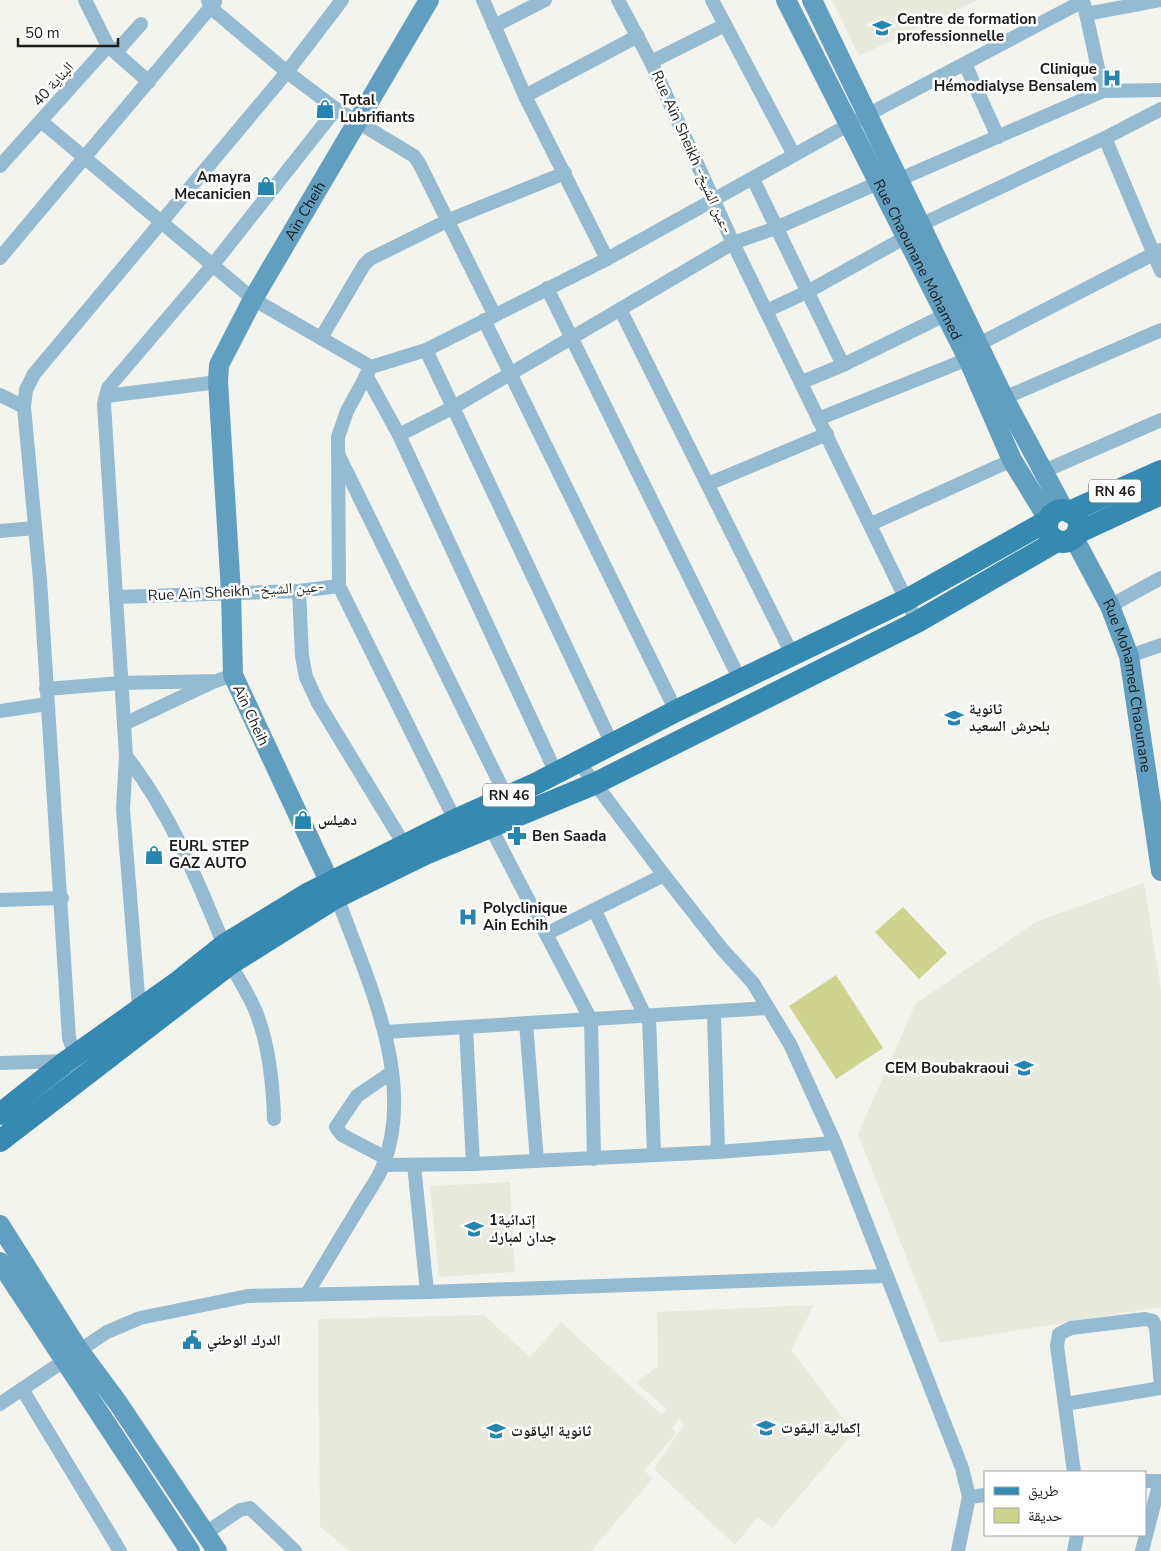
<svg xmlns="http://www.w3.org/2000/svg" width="1161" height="1551" font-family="'Nunito Sans','Noto Naskh Arabic',sans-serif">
<rect width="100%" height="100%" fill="#f3f4ee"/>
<g fill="#e8eadd">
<path d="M 832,0 L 978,0 L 859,56 Z"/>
<path d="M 1144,883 L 1161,990 L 1161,1307 L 940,1343 L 858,1134 L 916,1003 L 1038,921 Z"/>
<path d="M 510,1182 L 515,1272 L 439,1277 L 430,1186 Z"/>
<path d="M 814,1305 L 791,1350 L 854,1432 L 772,1528 L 757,1517 L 735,1545 L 654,1469 L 684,1424 L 679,1419 L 672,1428 L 676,1433 L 644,1471 L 653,1478 L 591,1551 L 349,1551 L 320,1526 L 318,1319 L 484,1315 L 530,1357 L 561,1322 L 662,1415 L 667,1409 L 636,1383 L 658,1366 L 657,1312 Z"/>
</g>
<g fill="#ced48d">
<path d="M 903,907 L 947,953 L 919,979 L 875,932 Z"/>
<path d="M 836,975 L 883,1048 L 836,1079 L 789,1006 Z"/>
</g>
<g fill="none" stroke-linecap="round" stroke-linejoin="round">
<g stroke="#94bbd2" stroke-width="14">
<path d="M 85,0 L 108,46 L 149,82"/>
<path d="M 208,0 L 210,7 L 287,72 L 336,109 L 414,156 L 419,163 L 494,314"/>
<path d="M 483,0 L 525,96 L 607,259"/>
<path d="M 618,0 L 651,62 L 733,243 L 917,622"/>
<path d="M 712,0 L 794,155"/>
<path d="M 1083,0 L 1103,91"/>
<path d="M 1086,14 L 1161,0"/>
<path d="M 494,26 L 545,0"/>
<path d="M 116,52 L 141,24"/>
<path d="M 651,62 L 725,25"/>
<path d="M 965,64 L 998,137"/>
<path d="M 525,96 L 638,36"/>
<path d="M 42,122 L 253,299 L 371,367 L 426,350 L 607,259 L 850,124 L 1083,1"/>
<path d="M 1105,138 L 1161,271"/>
<path d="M 0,166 L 108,46"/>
<path d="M 753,179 L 843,365"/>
<path d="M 898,180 L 1103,91 L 1161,90"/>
<path d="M 920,225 L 1105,138 L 1161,109"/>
<path d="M 0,258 L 215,2"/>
<path d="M 547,288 L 740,680"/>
<path d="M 620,309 L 793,656"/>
<path d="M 766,311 L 807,292 L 906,237"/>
<path d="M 484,320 L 676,711"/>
<path d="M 321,338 L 364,265 L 370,259 L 449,220 L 565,173"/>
<path d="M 979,344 L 1161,250"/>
<path d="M 426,350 L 612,744"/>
<path d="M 371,367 L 347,411 L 338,437 L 339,586 L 455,820"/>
<path d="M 366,375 L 399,435 L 556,773"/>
<path d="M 802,382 L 843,365 L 945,315"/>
<path d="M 0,395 L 24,407"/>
<path d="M 106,396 L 218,382"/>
<path d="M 1004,398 L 1161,330"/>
<path d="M 818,419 L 968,359"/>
<path d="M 399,435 L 452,408 L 733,243 L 776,228 L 878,183"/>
<path d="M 339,456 L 506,796"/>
<path d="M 1042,472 L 1161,420"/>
<path d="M 708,484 L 827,434"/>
<path d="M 871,524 L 1012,460"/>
<path d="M 0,531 L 35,528"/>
<path d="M 299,591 L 302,656 L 306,677 L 318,703 L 405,846"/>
<path d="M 116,597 L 299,591 L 339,586"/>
<path d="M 1110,606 L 1161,578"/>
<path d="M 1129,656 L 1161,645"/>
<path d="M 46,689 L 121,683 L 216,681 L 233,675"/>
<path d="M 0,711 L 47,704"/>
<path d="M 124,724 L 211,683"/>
<path d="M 126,756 C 171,814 196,877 224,945"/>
<path d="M 578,761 L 664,875 L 722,949 L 753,983 L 790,1044 L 835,1143 L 962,1468 L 969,1497 L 958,1551"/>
<path d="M 490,826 L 546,934 L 664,875"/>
<path d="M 0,900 L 62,898"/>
<path d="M 595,911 L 646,1018"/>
<path d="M 546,934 L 591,1020 L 594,1159"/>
<path d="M 230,964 C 239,979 249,995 256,1012 C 269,1045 273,1083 274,1119"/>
<path d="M 139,1008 L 123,809 L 126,756 L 104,404 L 108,388 L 212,266 L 336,109"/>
<path d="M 714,1014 L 718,1152"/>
<path d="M 649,1017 L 654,1154"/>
<path d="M 526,1023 L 537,1161"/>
<path d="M 466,1027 L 473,1164"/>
<path d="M 385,1032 L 768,1008"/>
<path d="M 75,1055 L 69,1038 L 40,580 L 24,407 L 26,390 L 34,374 L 287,72 L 342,0"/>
<path d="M 0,1063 L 67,1061"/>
<path d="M 386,1158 L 342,1135 L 336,1127 L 357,1096 L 392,1072"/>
<path d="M 383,1165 L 473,1164 L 718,1152 L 835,1143"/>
<path d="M 414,1165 L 427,1292"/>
<path d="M 307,1294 C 324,1265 341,1237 358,1209 C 366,1195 377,1181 383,1166 C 417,1080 366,977 337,897"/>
<path d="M 22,1389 L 120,1551"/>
<path d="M 0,1404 L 107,1332 L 140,1318 L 248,1296 L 427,1292 L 887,1276"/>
<path d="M 1065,1404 L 1161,1388"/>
<path d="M 1074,1472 L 1057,1346 L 1059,1334 L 1071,1328 L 1145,1319 L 1153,1321 L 1156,1328 L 1161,1386"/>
<path d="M 1145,1481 L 1161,1481"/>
<path d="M 969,1497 L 985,1495"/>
<path d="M 204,1534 L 240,1510 L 250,1508 L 295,1551"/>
<path d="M 1074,1551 L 1077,1535"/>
<path d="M 1142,1551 L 1160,1481"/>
</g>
<g stroke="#619fc0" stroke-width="20">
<path id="s1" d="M 786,0 L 968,359 L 1012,460 L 1048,519"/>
<path d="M 812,0 L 1004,398 L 1064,510"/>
<path id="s2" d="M 1074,538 L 1110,606 L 1129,656 L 1161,871"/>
<path id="s3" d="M 336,896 L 233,675 L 231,592 L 218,382 L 219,365 L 253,299 L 429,0"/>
<path d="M 0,1225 L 78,1349 L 118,1403 L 217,1551"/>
<path d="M 0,1262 L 190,1551"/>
</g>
<g stroke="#368ab2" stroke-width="22">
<circle cx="1063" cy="526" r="16"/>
<path d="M 1069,512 L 1161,471"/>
<path d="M 1077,533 L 1161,494"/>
<path d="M 0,1114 L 67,1061 L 175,984 L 224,945 L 309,893 L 455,820 L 535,784 L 676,711 L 908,599 L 1047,521"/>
<path d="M 0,1141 L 230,964 L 337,897 L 425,854 L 594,784 L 917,622 L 1057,541"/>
</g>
</g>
<defs>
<g id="university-bare" transform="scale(1.5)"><path d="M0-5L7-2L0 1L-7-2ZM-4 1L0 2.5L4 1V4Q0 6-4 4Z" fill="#2485b0" stroke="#fff" stroke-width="2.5" paint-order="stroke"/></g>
<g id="hospital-bare" transform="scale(1.5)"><path d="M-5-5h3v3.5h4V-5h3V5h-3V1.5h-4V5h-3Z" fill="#2485b0" stroke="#fff" stroke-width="2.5" paint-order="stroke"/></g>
<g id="shop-bare" transform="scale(1.5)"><path d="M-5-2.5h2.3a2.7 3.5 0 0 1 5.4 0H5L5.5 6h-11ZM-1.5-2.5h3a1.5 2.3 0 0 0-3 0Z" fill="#2485b0" stroke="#fff" stroke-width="2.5" paint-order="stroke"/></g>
<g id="school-bare" transform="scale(1.5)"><path d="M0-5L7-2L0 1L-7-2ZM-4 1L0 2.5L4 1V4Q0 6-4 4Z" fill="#2485b0" stroke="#fff" stroke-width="2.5" paint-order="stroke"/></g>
<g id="pharmacy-bare" transform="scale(1.5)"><path d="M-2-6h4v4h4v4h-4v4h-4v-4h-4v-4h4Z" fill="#2485b0" stroke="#fff" stroke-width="2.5" paint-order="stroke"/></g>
<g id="civic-bare" transform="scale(1.5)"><path d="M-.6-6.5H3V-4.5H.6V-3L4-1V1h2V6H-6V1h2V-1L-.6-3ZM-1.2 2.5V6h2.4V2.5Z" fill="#2485b0" stroke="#fff" stroke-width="2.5" paint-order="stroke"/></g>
</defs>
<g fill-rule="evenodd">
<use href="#university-bare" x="882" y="28"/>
<use href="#hospital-bare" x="1112" y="78"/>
<use href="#shop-bare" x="325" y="109"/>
<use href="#shop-bare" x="266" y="186"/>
<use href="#school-bare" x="954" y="718"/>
<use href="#shop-bare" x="303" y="820"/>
<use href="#pharmacy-bare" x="517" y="836"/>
<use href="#shop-bare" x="154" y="855"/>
<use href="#hospital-bare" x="468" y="917"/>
<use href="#school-bare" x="1024" y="1068"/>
<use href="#school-bare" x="474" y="1229"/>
<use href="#civic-bare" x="192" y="1340"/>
<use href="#school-bare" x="766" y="1428"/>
<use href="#school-bare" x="496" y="1431"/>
</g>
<g text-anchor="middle" stroke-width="5" stroke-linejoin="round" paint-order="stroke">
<g fill="#fff" stroke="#60605f" stroke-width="1">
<rect x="1089" y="479.5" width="52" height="23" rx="4"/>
<rect x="483" y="783.5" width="52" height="23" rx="4"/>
</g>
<g font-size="14" font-weight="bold" fill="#1c1c1a">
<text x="1115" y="496">RN 46</text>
<text x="509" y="800">RN 46</text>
</g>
<g font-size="15" font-weight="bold" fill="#1c1c1a" stroke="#fff" text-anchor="start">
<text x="897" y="24">Centre de formation<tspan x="897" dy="17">professionnelle</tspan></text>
<text x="1097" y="74" text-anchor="end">Clinique<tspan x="1097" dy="17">Hémodialyse Bensalem</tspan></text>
<text x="340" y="105">Total<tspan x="340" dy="17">Lubrifiants</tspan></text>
<text x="251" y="182" text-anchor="end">Amayra<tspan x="251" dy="17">Mecanicien</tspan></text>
<text x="969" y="714">ثانوية<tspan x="969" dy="17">بلحرش السعيد</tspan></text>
<text x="318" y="825">دهيلس</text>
<text x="532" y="841">Ben Saada</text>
<text x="169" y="851">EURL STEP<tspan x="169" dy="17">GAZ AUTO</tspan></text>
<text x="483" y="913">Polyclinique<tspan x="483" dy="17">Ain Echih</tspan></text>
<text x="1009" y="1073" text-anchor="end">CEM Boubakraoui</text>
<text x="489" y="1225">1إتدائية<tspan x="489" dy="17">جدان لمبارك</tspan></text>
<text x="207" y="1345">الدرك الوطني</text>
<text x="781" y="1433">إكمالية اليقوت</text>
<text x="511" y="1436">ثانوية الياقوت</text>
</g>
<g font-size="15" fill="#1c1c1a" stroke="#fff">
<text transform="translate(53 84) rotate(-48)" y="5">البناية 40</text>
<text transform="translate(692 152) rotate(66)" y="5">Rue Aïn Sheikh -عين الشيخ-</text>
<text dy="5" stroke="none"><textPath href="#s3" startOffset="731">Aïn Cheih</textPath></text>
<text dy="5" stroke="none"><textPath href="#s1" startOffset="291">Rue Chaounane Mohamed</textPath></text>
<text transform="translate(236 591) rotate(-3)" y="5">Rue Aïn Sheikh -عين الشيخ-</text>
<text dy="5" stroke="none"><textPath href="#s2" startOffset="159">Rue Mohamed Chaounane</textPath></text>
<text transform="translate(251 715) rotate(65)" y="5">Aïn Cheih</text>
</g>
</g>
<rect x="984" y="1471" width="162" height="65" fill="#ffffff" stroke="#a4a4a3"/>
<rect x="994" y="1487" width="25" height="8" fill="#368ab2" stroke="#a4a4a3"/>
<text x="1028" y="1496" font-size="15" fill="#1c1c1a">طريق</text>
<rect x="994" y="1508" width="25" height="15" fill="#ced48d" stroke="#a4a4a3"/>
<text x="1028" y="1521" font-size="15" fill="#1c1c1a">حديقة</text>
<path d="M18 38v8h100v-8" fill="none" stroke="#1c1c1a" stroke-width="2.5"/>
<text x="25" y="38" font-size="15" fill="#1c1c1a" stroke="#ffffff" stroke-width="4" paint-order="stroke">50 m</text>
</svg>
